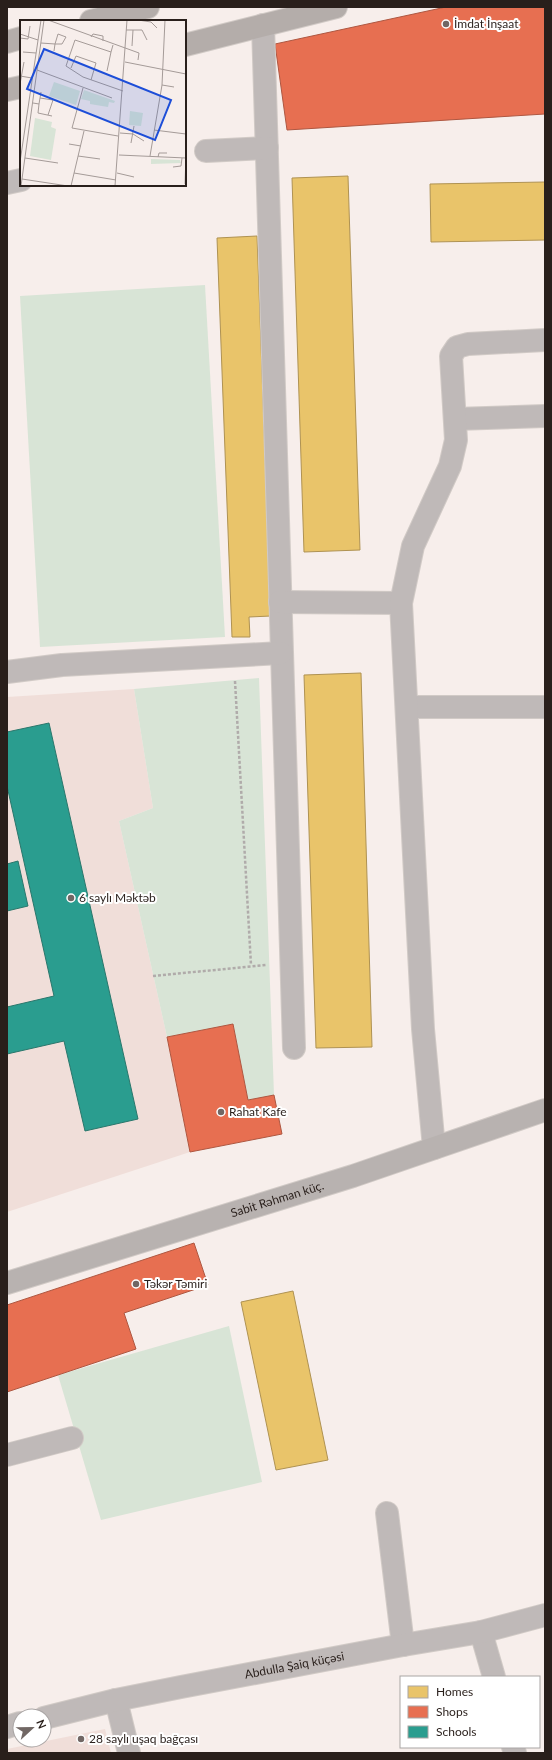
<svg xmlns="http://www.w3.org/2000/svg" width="552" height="1760" font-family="Lato,sans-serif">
<rect width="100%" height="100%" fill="#f7eeeb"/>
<g fill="#f0ded9">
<path d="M 134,689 L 153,808 L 119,821 L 167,1037 L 190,1152 L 7,1212 L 7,697 Z"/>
<path d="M 105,1729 L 111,1753 L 7,1753 L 7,1749 Z"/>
</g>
<g fill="#d8e4d6">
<path d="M 205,285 L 225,637 L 40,647 L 20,296 Z"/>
<path d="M 259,678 L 274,1095 L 248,1100 L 233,1024 L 167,1037 L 119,821 L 153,808 L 134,689 Z"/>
<path d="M 229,1326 L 262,1482 L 101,1520 L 58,1375 Z"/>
</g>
<g fill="#e9c46a" stroke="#af9252">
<path d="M 348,176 L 360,550 L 304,552 L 292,178 Z"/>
<path d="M 545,182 L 545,240 L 431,242 L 430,184 Z"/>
<path d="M 257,236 L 271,616 L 249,617 L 250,637 L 232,637 L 217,238 Z"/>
<path d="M 361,673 L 372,1047 L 316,1048 L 304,675 Z"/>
<path d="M 293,1291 L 328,1460 L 276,1470 L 241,1302 Z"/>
</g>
<g fill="#e76f51" stroke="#ae5741">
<path d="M 446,7 L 545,7 L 545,114 L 287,130 L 275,44 Z"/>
<path d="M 233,1024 L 248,1100 L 274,1095 L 282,1134 L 190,1152 L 167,1037 Z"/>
<path d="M 194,1243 L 208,1285 L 124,1313 L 136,1349 L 7,1392 L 7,1305 Z"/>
</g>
<g fill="#2a9d8f" stroke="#2a776c">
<path d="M 49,723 L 138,1119 L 85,1131 L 64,1041 L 7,1054 L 7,1007 L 54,996 L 7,786 L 7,732 Z"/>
<path d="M 18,861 L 28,906 L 7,911 L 7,864 Z"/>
</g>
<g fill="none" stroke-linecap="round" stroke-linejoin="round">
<g stroke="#d1cac6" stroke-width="24">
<g id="minor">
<path d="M 263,25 L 294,1048"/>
<path d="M 206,151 L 267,148"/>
<path d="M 7,183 L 21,180"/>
<path d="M 455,419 L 545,416"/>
<path d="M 280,602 L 401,603"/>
<path d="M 7,672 L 62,665 L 281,653"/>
<path d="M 407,707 L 545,707"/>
<path d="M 434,1148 L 423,1029 L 401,603 L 413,546 L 450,466 L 456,440 L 451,356 L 457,347 L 468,344 L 545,340"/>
<path d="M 7,1455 L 72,1438"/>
<path d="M 387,1513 L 403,1645"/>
<path d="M 481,1632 L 494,1677"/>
<path d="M 116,1700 L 129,1753"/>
<path id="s1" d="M 44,1718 L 116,1700 L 181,1687 L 403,1645 L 481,1632 L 545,1615"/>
<path d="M 7,1727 L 20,1723"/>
<path d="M 513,1747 L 515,1753"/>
</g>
</g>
<g stroke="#d1cac6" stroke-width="24">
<g id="major">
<path id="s2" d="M 7,1283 L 353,1176 L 545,1110"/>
</g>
</g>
<g stroke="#d1cac6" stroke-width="24">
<g id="highway">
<path d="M 91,21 L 148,7"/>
<path d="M 7,42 L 21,38"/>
<path d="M 185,45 L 336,7"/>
<path d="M 7,90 L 21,87"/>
</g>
</g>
<g stroke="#b0abaa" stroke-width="2.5" stroke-dasharray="3 2" stroke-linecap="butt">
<path d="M 235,681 L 251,965"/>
<path d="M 153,976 L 266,965"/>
</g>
<use href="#minor" stroke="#bfb9b8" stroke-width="22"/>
<use href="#major" stroke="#b8b2b0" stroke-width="22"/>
<use href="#highway" stroke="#b4adaa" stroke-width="22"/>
</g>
<g fill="#716764" stroke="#fff" stroke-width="1.5">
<circle cx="446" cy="24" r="4"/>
<circle cx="71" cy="898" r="4"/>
<circle cx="221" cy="1112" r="4"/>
<circle cx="136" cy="1284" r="4"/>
<circle cx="81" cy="1739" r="4"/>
</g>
<g text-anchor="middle" stroke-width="4" stroke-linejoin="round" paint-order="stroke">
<g font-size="12" fill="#291f1b" stroke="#fff" text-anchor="start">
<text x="454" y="28">İmdat İnşaat</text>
<text x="79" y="902">6 saylı Məktəb</text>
<text x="229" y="1116">Rahat Kafe</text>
<text x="144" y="1288">Təkər Təmiri</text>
<text x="89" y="1743">28 saylı uşaq bağçası</text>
</g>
<g font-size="12" fill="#291f1b" stroke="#fff">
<text dy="4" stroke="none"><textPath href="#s2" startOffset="283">Sabit Rəhman küç.</textPath></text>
<text dy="4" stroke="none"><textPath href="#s1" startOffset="256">Abdulla Şaiq küçəsi</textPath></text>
</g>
</g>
<g transform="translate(20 20)">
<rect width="166" height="166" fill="#f7eeeb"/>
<path d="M 34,62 L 60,71 L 56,85 L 29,76 ZM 64,70 L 95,81 L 94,83 L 89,82 L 88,87 L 70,84 L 70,81 L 61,79 ZM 110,91 L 123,93 L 121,106 L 109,105 ZM 15,98 L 32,102 L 31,107 L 36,109 L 31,140 L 10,136 ZM 131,139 L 160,140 L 161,143 L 131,144 Z" fill="#d8e4d6"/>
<path fill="none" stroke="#a59b98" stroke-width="1" d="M 28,0 L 119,33 L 118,40M 118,0 L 131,2 L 137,8M 106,10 L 122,10 L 127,20M 0,14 L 18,20M 38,14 L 46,17 L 42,24 L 35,24 ZM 71,17 L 73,14 L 83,16 L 83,21M 0,18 L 8,19 L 10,6M 21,23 L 35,24 L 34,31M 93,25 L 91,32 L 55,20 L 46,46 L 63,57 L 103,71M 112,26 L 113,10M 3,32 L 16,33M 105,42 L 166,54M 51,48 L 56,36 L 76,43 L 71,60M 17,50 L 92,78M 87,51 L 91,32M 0,56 L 12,58M 0,64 L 4,42M 142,65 L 154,67M 63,68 L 52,108 L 98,116M 20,78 L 33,80 L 28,95M 13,83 L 19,84 L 18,93 L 32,96M 19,84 L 21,72M 134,110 L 166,114M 100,113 L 113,114 L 124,121M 111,123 L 114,106M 49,124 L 61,126M 99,135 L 166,138M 58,136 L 80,139M 130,136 L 142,65 L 145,0M 138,137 L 139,133 L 147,133M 5,138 L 38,143M 0,142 L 21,0M 153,147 L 161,146 L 162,138M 54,153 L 96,160M 97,153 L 114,157M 2,159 L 48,166M 165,164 L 166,135M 1,166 L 24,0M 51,166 L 64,111M 95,166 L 107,0"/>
<path fill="#1d4ed8" fill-opacity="0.15" stroke="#1d4ed8" stroke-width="2" d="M 24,29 L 151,80 L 135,120 L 7,69 Z"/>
<rect width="166" height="166" fill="none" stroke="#291f1b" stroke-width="2"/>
</g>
<rect width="552" height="1760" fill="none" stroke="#291f1b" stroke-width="16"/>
<rect x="400" y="1676" width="140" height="72" fill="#ffffff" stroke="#a9a5a4"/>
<rect x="408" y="1686" width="20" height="12" fill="#e9c46a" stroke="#a9a5a4"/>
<text x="436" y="1696" font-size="12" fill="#291f1b">Homes</text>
<rect x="408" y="1706" width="20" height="12" fill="#e76f51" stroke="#a9a5a4"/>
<text x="436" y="1716" font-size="12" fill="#291f1b">Shops</text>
<rect x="408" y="1726" width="20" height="12" fill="#2a9d8f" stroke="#a9a5a4"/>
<text x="436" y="1736" font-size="12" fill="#291f1b">Schools</text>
<g transform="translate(32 1728) rotate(68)"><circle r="19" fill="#ffffff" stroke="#a9a5a4"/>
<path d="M0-3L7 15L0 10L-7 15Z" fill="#716764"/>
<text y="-6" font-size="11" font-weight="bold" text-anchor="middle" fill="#291f1b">N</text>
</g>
</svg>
